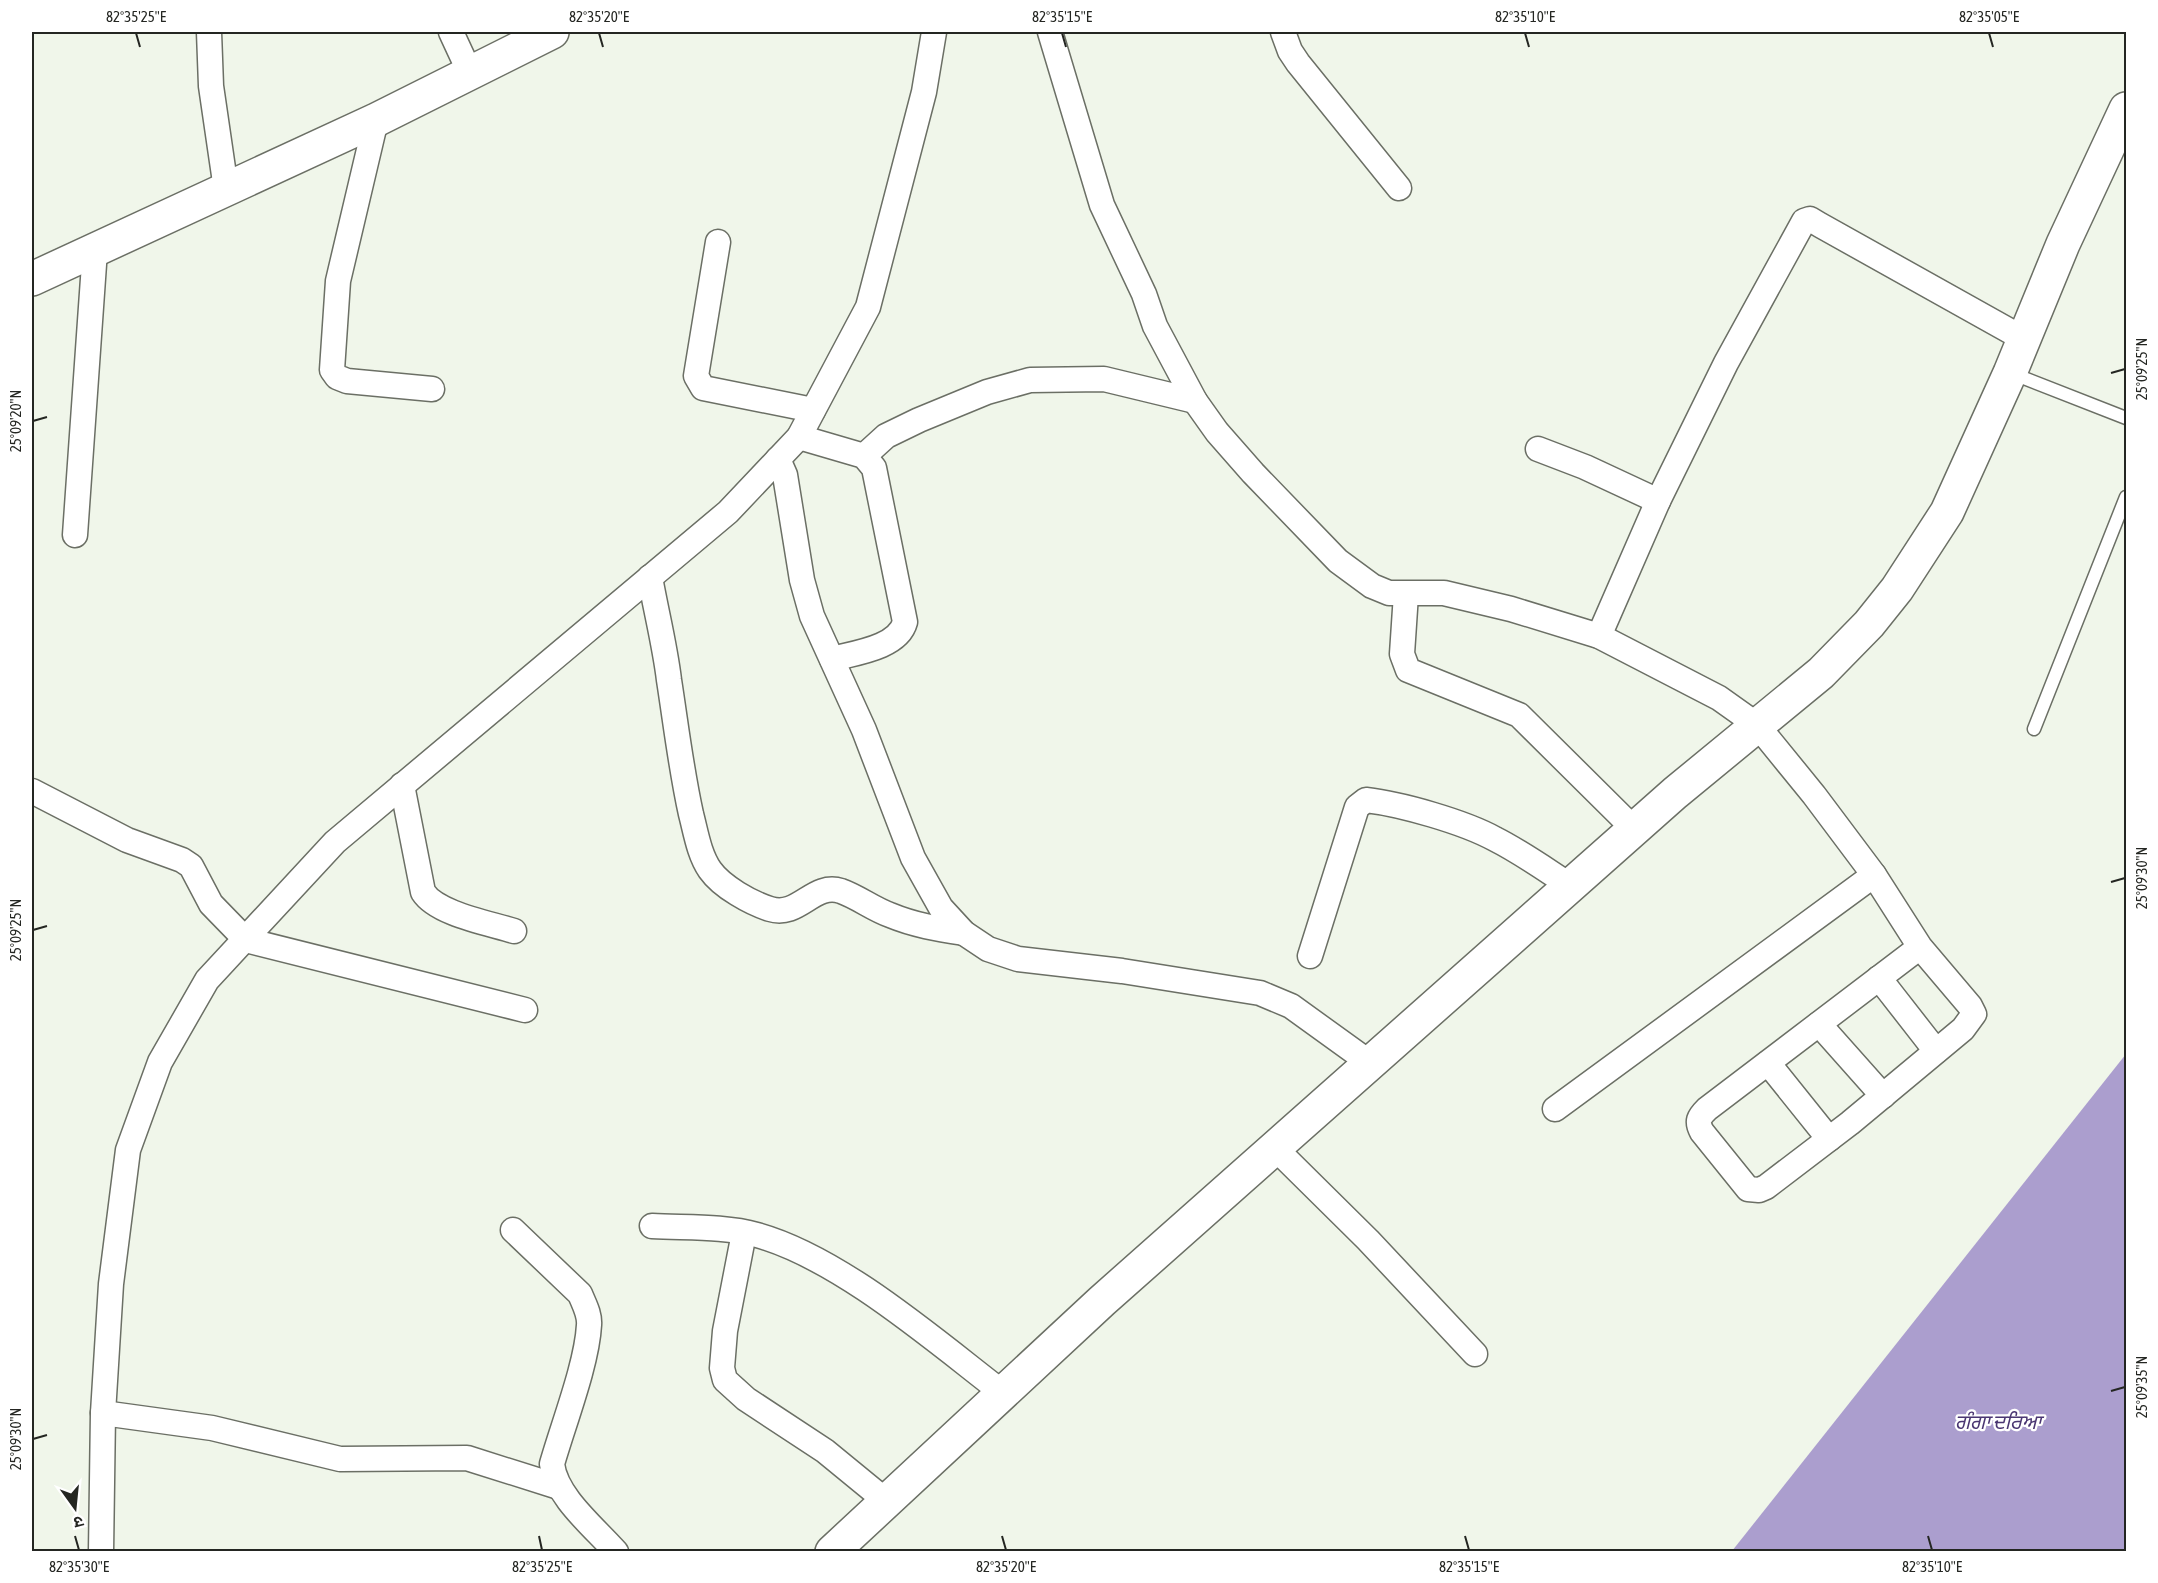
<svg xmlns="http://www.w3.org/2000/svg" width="2158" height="1583" font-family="'Asap Condensed','Noto Sans Devanagari','Noto Sans Gurmukhi',sans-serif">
<rect width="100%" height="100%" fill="#f0f6ea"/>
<path fill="#ab9ece" d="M 2126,1054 L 2126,1551 L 1732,1551 Z"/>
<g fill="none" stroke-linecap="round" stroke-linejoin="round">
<g stroke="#6b6f65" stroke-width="15">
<g id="lane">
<path d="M 2011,373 L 2126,418"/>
<path d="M 2034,729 L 2126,497"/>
</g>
</g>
<g stroke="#6b6f65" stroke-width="27">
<g id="street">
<path d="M 209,32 L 211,86 L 226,189"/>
<path d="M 451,32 L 470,73"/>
<path d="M 1050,32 L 1102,205 L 1144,294 L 1155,326 L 1195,401 L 1217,432 L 1253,473 L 1338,561 L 1372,586 L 1389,593 L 1444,593 L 1511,609 L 1599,636 L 1719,698 L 1757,725 L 1814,795 L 1874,875 L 1920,947 L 1970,1006 L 1974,1014 L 1963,1029 L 1850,1123 L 1766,1187 L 1759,1190 L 1748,1189 L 1702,1132 C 1696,1121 1699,1117 1707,1109 L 1920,947"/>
<path d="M 1283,32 L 1290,51 L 1298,63 L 1399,188"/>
<path d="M 376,120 L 338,281 L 332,370 L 337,377 L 347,381 L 432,389"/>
<path d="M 718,242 L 696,376 L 703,388 L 813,410"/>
<path d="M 799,437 L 864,456 L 874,468 L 905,622 C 898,648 854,653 832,659"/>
<path d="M 1538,449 L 1585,467 L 1658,501"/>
<path d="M 864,456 L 886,436 L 919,420 L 987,392 L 1030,380 L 1104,379 L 1195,401"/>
<path d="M 778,459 L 785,475 L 802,580 L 812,616 L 864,730 L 913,858 L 941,908 L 964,933 L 988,949 L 1018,959 L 1122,971 L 1260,993 L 1291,1006 L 1370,1063"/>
<path d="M 75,535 L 95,250"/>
<path d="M 650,577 C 656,611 665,646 669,680 C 676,725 681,769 691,814 C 696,833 699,854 710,870 C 722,887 751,903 770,909 C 799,918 813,882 841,891 C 858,897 873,909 890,915 C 914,925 938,929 964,933"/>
<path d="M 1406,594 L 1402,654 L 1408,670 L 1519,715 L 1634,829"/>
<path d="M 1599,636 L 1658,501 L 1726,363 L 1804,221 L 1810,219 L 1820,225 L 2024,339"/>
<path d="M 402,785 L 423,892 C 437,914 489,923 514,931"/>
<path d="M 32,791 L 127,840 L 182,860 L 191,866 L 211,904 L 246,940 L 525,1010"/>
<path d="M 1310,956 L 1357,807 L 1366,800 C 1401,804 1464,822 1495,839 C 1521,852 1546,870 1571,886"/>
<path d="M 1879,978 L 1936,1051"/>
<path d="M 1819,1024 L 1883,1096"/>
<path d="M 1768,1063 L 1829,1139"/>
<path d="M 1555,1109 L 1874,875"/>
<path d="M 1275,1148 L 1368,1240 L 1475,1354"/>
<path d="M 652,1226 C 686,1228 724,1226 757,1235 C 840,1258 934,1340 1003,1393"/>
<path d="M 513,1230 L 580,1294 C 584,1304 590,1314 589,1325 C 587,1364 563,1425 552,1464 C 556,1497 594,1527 616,1552"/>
<path d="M 744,1233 L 725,1331 L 722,1368 L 725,1380 L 746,1399 L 825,1451 L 886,1501"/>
<path d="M 103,1413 L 212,1428 L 340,1459 L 467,1458 L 559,1487"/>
<path d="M 101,1552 L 103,1413 L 111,1284 L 128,1150 L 160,1062 L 207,980 L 335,842 L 728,512 L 799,437 L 868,307 L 924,92 L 934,32"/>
</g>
</g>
<g stroke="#6b6f65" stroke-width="36">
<g id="secondary">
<path d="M 32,279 L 376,120 L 552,32"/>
<path d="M 832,1552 L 1102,1301 L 1675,793 L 1821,673 L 1869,624 L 1897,589 L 1947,512 L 2010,373 L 2063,244 L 2126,109"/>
</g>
</g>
<use href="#lane" stroke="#fff" stroke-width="12"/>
<use href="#street" stroke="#fff" stroke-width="24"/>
<use href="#secondary" stroke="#fff" stroke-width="33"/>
</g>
<path fill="none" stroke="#242622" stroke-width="2" d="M 136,33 L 140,47M 599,33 L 603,47M 1062,33 L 1066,47M 1525,33 L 1529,47M 1989,33 L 1993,47M 2111,373 L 2125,369M 33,421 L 47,417M 2111,882 L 2125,878M 33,930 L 47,926M 2111,1391 L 2125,1387M 33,1439 L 47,1435M 75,1536 L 79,1550M 539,1536 L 542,1550M 1002,1536 L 1006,1550M 1465,1536 L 1469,1550M 1928,1536 L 1932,1550"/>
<g text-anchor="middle" stroke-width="4.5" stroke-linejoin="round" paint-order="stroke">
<g font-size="20" font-style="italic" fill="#4a3672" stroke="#fff">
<text x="1998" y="1429">ਗੰਗਾ ਦਰਿਆ</text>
</g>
</g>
<rect width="2158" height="1583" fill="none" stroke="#ffffff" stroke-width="66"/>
<g transform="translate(75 1508) rotate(165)" stroke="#ffffff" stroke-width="4.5" paint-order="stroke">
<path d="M0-4.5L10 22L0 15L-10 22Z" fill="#242622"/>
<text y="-9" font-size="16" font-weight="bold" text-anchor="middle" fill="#242622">उ</text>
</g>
<rect x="33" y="33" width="2092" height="1517" fill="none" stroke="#242622" stroke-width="2"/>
<g font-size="15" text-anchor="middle" fill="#242622">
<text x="136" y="22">82°35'25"E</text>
<text x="599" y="22">82°35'20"E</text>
<text x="1062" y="22">82°35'15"E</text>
<text x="1525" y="22">82°35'10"E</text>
<text x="1989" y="22">82°35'05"E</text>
<text transform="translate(2142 369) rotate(-90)" y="5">25°09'25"N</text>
<text transform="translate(16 421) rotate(-90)" y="5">25°09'20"N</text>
<text transform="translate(2142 878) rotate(-90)" y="5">25°09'30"N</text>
<text transform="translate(16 930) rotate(-90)" y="5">25°09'25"N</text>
<text transform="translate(2142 1387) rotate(-90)" y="5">25°09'35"N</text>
<text transform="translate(16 1439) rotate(-90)" y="5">25°09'30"N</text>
<text x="79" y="1572">82°35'30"E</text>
<text x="542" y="1572">82°35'25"E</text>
<text x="1006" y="1572">82°35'20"E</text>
<text x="1469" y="1572">82°35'15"E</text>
<text x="1932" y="1572">82°35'10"E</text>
</g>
</svg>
